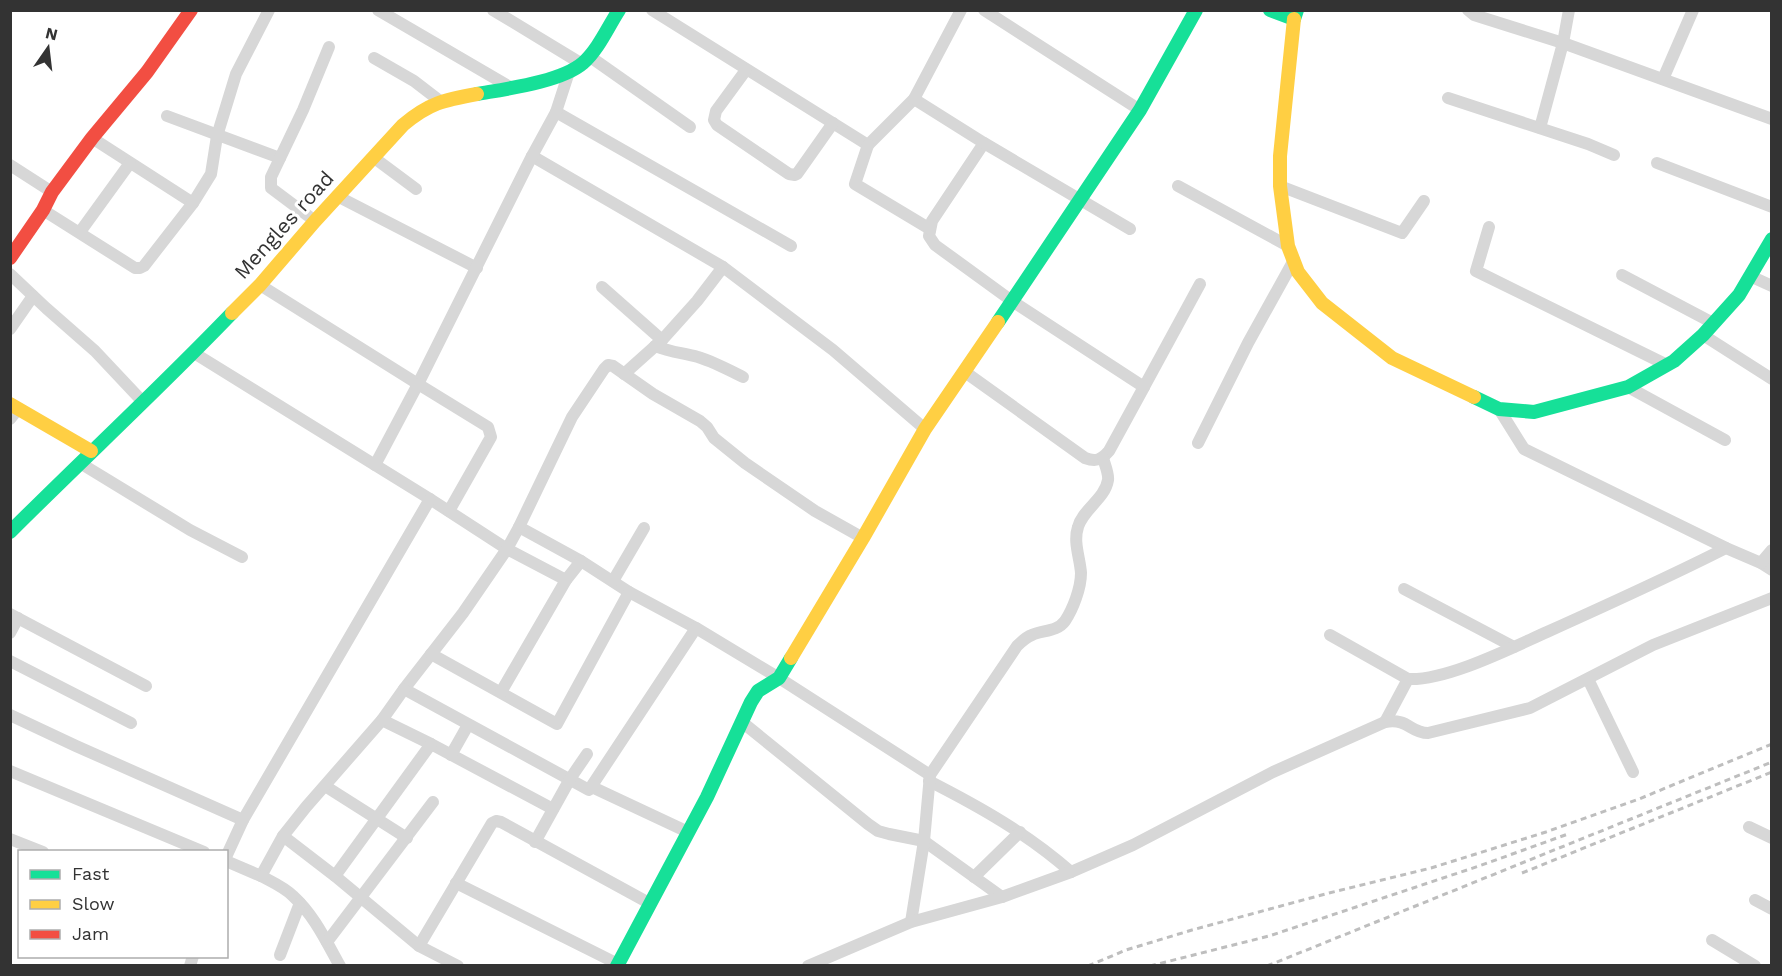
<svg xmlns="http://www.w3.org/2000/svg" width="1782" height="976" font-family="'Work Sans',sans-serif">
<rect width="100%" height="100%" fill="#fff"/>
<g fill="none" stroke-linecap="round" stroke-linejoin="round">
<g stroke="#d7d7d7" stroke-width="12">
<path d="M 378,10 L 510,87"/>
<path d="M 493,10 L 582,64"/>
<path d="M 652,10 L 868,145 L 914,99"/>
<path d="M 961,10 L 914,99 L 984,143 L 932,221 L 929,236 L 935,245 L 1012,301 L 1144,387 L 1109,451 C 1101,460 1096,462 1085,458 L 965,372"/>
<path d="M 984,10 L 1140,110"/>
<path d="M 1468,10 L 1474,15 L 1563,43 L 1772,119"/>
<path d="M 589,56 L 690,127"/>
<path d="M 374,58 L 414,81 L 440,101"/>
<path d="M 746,70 L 716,111 L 714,120 L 717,125 L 789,174 L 795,175 L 797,174 L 833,123"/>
<path d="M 1663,79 L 1693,10"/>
<path d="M 1448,98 L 1588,144 L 1614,155"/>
<path d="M 556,112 L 791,246"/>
<path d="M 167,116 L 280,158"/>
<path d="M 1540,128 L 1563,43 L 1569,10"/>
<path d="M 92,138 L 193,203"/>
<path d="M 984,143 L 1130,229"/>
<path d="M 868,145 L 855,184 L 930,229"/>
<path d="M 532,156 L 723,267 L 833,350 L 925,429"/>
<path d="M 373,157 L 416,189"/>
<path d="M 1657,163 L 1772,207"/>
<path d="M 10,165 L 52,192"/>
<path d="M 1178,186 L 1288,246"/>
<path d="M 1280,186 L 1402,233 L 1424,201"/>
<path d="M 337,196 L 477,268"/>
<path d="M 43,210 L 135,268 L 140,268 L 144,266 L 193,203 L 211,174 L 217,136 L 236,74 L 269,10"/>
<path d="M 315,221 L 271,188 L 271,177 L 303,110 L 329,47"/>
<path d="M 1489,227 L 1476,271 L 1667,365"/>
<path d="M 80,232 L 130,163"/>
<path d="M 10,274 L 46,308 L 95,351 L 143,402"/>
<path d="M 1622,275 L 1713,323"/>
<path d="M 1750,276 L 1772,286"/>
<path d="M 260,285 L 418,384 L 532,156 L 556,112 L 569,72"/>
<path d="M 602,287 L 662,340"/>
<path d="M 10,329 L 33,296"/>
<path d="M 1703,335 L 1772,379"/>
<path d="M 655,346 C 670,352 683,353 698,357 C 714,362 729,370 743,377"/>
<path d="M 194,353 L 430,499 L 507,549 L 519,527 L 581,561 L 629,592 L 696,628 L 779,678 L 930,775"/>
<path d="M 624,374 L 662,340 L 697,301 L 723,267"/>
<path d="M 1144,387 L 1200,284"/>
<path d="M 1628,387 L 1725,440"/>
<path d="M 1499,409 L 1524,449 L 1726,548 L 1761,563 L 1772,570"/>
<path d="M 10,419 L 18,409"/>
<path d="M 1198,443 L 1248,343 L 1294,260"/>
<path d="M 80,463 L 190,530 L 242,557"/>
<path d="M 375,465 L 418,384 L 488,427 L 491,437 L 449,511"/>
<path d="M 519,527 L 572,417 L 604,369 L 608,365 L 613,366 L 653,394 L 700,421 L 707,427 L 714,438 L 745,463 L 815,511 L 863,538"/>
<path d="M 1761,563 L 1772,550"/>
<path d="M 566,580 L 507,549 L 463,613 L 404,689 L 589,790 L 696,628"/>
<path d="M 613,581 L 644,528"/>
<path d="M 1404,589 L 1514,647"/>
<path d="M 10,614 L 146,686"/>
<path d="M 10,633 L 18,618"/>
<path d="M 1330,635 L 1408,679 C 1446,681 1511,648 1547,632 C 1607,605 1667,578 1726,548"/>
<path d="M 431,654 L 557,724 L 629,592"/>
<path d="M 10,661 L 131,723"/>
<path d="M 1588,679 L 1633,772"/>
<path d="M 501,692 L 566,580 L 581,561"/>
<path d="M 10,715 L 76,746 L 243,820"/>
<path d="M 382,720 L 431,744 L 553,809"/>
<path d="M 742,722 L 868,824 L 878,831 L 889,834 L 924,841 L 1002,897"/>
<path d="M 1385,722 L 1408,679"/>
<path d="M 451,755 L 468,725"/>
<path d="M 10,771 L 204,852"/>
<path d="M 929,781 C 980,807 1028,834 1071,872"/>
<path d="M 325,786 L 407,838"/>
<path d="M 592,787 L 688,832"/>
<path d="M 1749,827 L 1772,838"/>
<path d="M 283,836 L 335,876 L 419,946"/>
<path d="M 10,839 L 43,852"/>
<path d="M 535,842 L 570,779 L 587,754"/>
<path d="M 226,857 L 243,820 L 430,499"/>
<path d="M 226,861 L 261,876 L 283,836 L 306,807 L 382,720 L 404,689"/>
<path d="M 261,876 C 272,882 284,887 293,896 C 314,915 326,941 340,966"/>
<path d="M 335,876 L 431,744"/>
<path d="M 974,877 L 1020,832"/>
<path d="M 456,883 L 618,964"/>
<path d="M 1755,900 L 1772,909"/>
<path d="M 911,922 L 924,841 L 930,775 L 1017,646 C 1021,642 1026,637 1032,635 C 1043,630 1057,632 1065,621 C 1073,609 1081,588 1081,573 C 1080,558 1073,542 1078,527 C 1083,509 1105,499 1108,480 C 1109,474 1105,465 1103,458"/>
<path d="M 1712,940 L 1755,966"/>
<path d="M 327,942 L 433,802"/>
<path d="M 280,955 L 300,903"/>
<path d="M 190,966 L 193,956"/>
<path d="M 458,966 L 419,946 L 492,823 L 496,821 L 501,822 L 649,903"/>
<path d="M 808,966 L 911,922 L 1002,897 L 1071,872 L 1133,845 L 1273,772 L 1385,722 C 1409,718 1410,733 1428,733 L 1530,708 L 1653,645 L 1772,598"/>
</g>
<g stroke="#16e098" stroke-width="14">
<path d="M 1270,10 L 1294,19 L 1297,10"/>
<path d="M 477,94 C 505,89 561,82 583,63 C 598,50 608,27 619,10"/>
<path d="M 998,322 L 1140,110 L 1196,10"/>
<path d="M 1474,397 L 1499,409 L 1534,412 L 1628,387 L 1674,361 L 1703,335 L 1739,295 L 1772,239"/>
<path d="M 10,532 C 83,459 160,388 232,313"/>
<path d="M 617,966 L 707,797 L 751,702 L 758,691 L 779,678 L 791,658"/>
</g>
<g stroke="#ffcf43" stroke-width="14">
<path d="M 1294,19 L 1280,156 L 1280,186 L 1288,246 L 1298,272 L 1322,303 L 1392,358 L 1474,397"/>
<path d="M 232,313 L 260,285 L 315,221 L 403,125 C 429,103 444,100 477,94"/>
<path d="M 10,404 L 91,451"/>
<path d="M 791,658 L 863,538 L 925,429 L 998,322"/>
</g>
<path stroke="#f24e42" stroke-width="14" d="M 10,258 L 43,210 L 52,192 L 92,138 L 147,72 L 191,10"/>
<g stroke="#bebebe" stroke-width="3" stroke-dasharray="6 4.5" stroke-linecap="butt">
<path d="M 1522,873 L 1772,772"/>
<path d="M 1088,966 L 1126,950 L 1192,930 L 1329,893 L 1431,868 L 1546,832 L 1639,799 L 1772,744"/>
<path d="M 1150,966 L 1269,936 L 1479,866 L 1568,834"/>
<path d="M 1267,966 L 1772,762"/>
</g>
</g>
<g text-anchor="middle" stroke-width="6" stroke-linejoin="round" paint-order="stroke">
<g font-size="21" fill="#333" stroke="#fff">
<text transform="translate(284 225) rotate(-48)" y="7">Mengles road</text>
</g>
</g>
<rect width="1782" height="976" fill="none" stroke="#333333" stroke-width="24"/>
<rect x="18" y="850" width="210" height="108" fill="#ffffff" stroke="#adadad" stroke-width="1.5"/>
<rect x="30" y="870" width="30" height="9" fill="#16e098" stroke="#adadad" stroke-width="1.5"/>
<text x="72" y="880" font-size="18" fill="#333333">Fast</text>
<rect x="30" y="900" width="30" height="9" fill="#ffcf43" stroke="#adadad" stroke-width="1.5"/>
<text x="72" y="910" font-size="18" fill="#333333">Slow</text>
<rect x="30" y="930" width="30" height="9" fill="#f24e42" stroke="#adadad" stroke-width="1.5"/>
<text x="72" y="940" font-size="18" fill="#333333">Jam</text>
<g transform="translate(48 48) rotate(14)" stroke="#ffffff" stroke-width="4.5" paint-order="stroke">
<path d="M0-4.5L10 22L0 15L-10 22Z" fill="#333333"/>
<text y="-9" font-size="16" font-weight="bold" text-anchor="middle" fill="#333333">N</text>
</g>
</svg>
